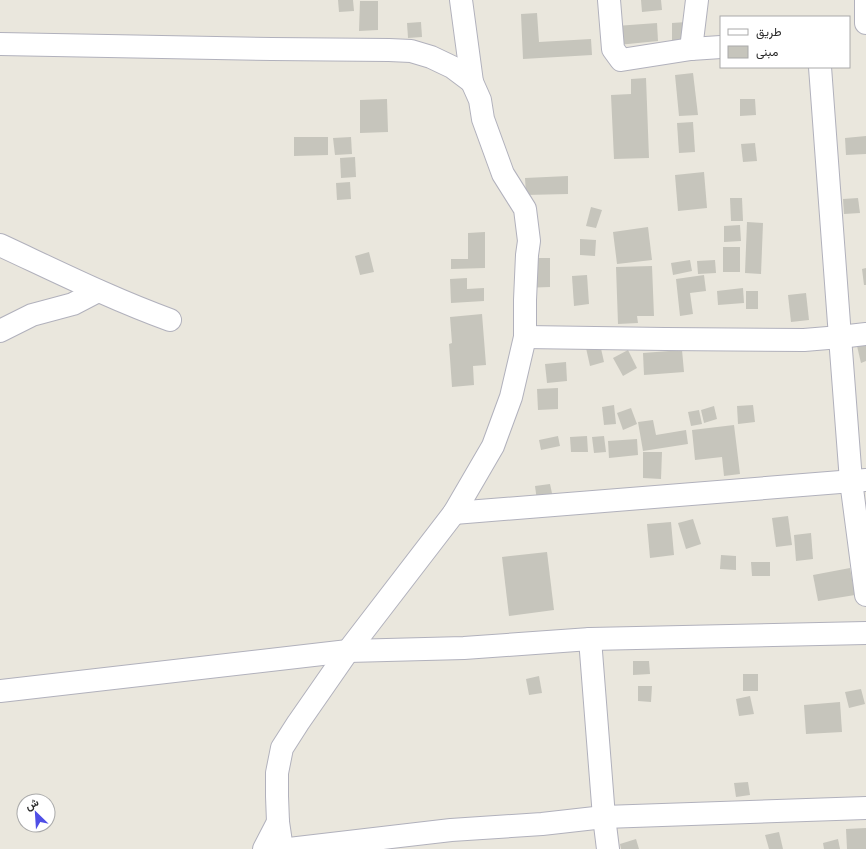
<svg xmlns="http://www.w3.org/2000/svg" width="866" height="849" font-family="'Source Sans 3',Vazirmatn,sans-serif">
<rect width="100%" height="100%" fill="#eae7dd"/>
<g fill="#c6c5bc">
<path d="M 338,0 L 353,0 L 354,11 L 339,12 Z"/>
<path d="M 641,0 L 661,0 L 662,10 L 642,12 Z"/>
<path d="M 360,1 L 378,1 L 378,30 L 359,31 Z"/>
<path d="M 537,13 L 539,42 L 591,39 L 592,55 L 523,59 L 521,14 Z"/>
<path d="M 701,21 L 702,41 L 672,42 L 672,23 Z"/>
<path d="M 421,22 L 422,37 L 408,38 L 407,23 Z"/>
<path d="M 657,23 L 658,41 L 618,45 L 616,26 Z"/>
<path d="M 693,73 L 698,115 L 679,116 L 675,75 Z"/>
<path d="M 646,78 L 649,158 L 614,159 L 611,95 L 631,94 L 631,79 Z"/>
<path d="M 387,99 L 388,132 L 360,133 L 360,100 Z"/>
<path d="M 740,99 L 755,99 L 756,115 L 740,116 Z"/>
<path d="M 693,122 L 695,152 L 679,153 L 677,123 Z"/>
<path d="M 866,136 L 866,154 L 846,155 L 845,138 Z"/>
<path d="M 294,137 L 328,137 L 328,155 L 294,156 Z"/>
<path d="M 351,137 L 352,154 L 335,155 L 333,138 Z"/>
<path d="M 755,143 L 757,161 L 743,162 L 741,144 Z"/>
<path d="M 355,157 L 356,177 L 341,178 L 340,158 Z"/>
<path d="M 704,172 L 707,208 L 678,211 L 675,175 Z"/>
<path d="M 568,176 L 568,194 L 526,195 L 525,178 Z"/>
<path d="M 350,182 L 351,199 L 337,200 L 336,183 Z"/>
<path d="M 730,198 L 742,198 L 743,221 L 731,221 Z"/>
<path d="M 858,198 L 860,213 L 844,214 L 843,199 Z"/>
<path d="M 591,207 L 602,210 L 596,228 L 586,226 Z"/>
<path d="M 747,222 L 763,223 L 761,274 L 745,273 Z"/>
<path d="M 740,225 L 741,241 L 724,242 L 724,226 Z"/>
<path d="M 648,227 L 652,260 L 617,264 L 613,232 Z"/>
<path d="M 485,232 L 485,268 L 451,269 L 451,259 L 468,259 L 468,233 Z"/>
<path d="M 580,239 L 596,240 L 595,256 L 580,255 Z"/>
<rect x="723" y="247" width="17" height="25"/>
<path d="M 369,252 L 374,272 L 360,275 L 355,256 Z"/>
<path d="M 522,258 L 550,258 L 550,287 L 522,288 Z"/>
<path d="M 690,260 L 692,271 L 673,275 L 671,263 Z"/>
<path d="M 715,260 L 716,273 L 698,274 L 697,261 Z"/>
<path d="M 652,266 L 654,316 L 637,316 L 638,323 L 618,324 L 616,267 Z"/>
<path d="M 866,268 L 866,285 L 864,285 L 862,269 Z"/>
<path d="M 587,275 L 589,304 L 574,306 L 572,276 Z"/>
<path d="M 704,275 L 706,291 L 690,293 L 693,314 L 680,316 L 676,279 Z"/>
<path d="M 467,278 L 467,289 L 484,288 L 484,301 L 451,303 L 450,279 Z"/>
<path d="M 743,288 L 744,303 L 718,305 L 717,291 Z"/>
<rect x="746" y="291" width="12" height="18"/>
<path d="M 806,293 L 809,320 L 791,322 L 788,295 Z"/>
<path d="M 482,314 L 486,365 L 473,366 L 474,385 L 452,387 L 449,344 L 452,343 L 450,317 Z"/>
<path d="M 600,344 L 604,362 L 590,366 L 586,348 Z"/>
<path d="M 866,344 L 866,361 L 861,363 L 857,346 Z"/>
<path d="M 628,350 L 637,368 L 623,376 L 613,358 Z"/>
<path d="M 682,350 L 684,372 L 644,375 L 643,353 Z"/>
<path d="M 566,362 L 567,381 L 547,383 L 545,364 Z"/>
<path d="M 558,388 L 558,409 L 538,410 L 537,389 Z"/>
<path d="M 614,405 L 616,424 L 604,425 L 602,407 Z"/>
<path d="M 753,405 L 755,422 L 738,424 L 737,406 Z"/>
<path d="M 714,406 L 717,419 L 704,423 L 701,410 Z"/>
<path d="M 631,408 L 637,424 L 623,430 L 617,413 Z"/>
<path d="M 699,410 L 702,424 L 691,426 L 688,412 Z"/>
<path d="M 653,420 L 656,435 L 686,430 L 688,444 L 643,451 L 638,422 Z"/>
<path d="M 734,425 L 740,474 L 724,476 L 722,457 L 695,460 L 692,430 Z"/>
<path d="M 558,436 L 560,446 L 541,450 L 539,440 Z"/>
<path d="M 587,436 L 588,452 L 571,452 L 570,437 Z"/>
<path d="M 604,436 L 606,452 L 594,453 L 592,437 Z"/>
<path d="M 637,439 L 638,455 L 609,458 L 608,441 Z"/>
<path d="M 643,452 L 662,452 L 661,479 L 643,478 Z"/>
<path d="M 550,484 L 553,498 L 537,501 L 535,486 Z"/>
<path d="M 788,516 L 792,545 L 776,547 L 772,518 Z"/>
<path d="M 693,519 L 701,544 L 686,549 L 678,523 Z"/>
<path d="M 671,522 L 674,555 L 650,558 L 647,524 Z"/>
<path d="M 811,533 L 813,559 L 796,561 L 794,535 Z"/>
<path d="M 547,552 L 554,610 L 509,616 L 502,557 Z"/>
<path d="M 721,555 L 736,556 L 736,570 L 720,569 Z"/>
<path d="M 751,562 L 770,562 L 770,576 L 752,576 Z"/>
<path d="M 850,568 L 855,595 L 818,601 L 813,575 Z"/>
<path d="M 633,661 L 649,661 L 650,674 L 633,675 Z"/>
<rect x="743" y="674" width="15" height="17"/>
<path d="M 539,676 L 542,693 L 529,695 L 526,679 Z"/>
<path d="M 638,686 L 652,686 L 651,702 L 638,701 Z"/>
<path d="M 861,689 L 865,704 L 849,708 L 845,692 Z"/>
<path d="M 750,696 L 754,714 L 739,716 L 736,699 Z"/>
<path d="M 840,702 L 842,732 L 806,734 L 804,705 Z"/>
<path d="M 748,782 L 750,795 L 736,797 L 734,783 Z"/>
<path d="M 866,828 L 866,849 L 847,849 L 846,829 Z"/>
<path d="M 779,832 L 783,849 L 769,849 L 765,835 Z"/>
<path d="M 636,839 L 639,849 L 621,849 L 620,844 Z"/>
<path d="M 838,839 L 840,849 L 824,849 L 823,843 Z"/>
</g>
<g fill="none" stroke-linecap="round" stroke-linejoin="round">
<g stroke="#b1b1bc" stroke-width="24">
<g id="minor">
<path d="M 609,0 L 613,49 L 621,60 L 691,49 L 721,47"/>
<path d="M 866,0 L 866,23"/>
<path d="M 0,44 L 272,49 L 389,50 L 411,51 L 431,57 L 452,67 L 472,82"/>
<path d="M 691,49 L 697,0"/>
<path d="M 820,67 L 840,337 L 851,481 L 866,595"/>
<path d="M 0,245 C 56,271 112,299 170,320"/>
<path d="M 0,331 L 32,315 L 73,304 L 98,291"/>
<path d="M 525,337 L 665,339 L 804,340 L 840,337 L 866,334"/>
<path d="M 454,513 L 866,480"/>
<path d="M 590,639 L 604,817 L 608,849"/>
<path d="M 0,691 L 348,651 L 464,648 L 590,639 L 866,633"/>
<path d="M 264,849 L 278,822"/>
<path d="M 282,849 L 278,822 L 277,796 L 277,773 L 282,748 L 298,723 L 348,651 L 454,513 L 493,446 L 511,397 L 525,337 L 525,300 L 527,255 L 529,241 L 525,209 L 503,174 L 483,119 L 480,100 L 472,82 L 461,0"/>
<path d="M 289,849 L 451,830 L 542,824 L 604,817 L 866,808"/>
</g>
</g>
<use href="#minor" stroke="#fff" stroke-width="22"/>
</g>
<rect x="720" y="16" width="130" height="52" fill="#ffffff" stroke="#aaaaaa"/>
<rect x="728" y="29" width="20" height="6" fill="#ffffff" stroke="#aaaaaa"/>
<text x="756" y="36" font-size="12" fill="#2a2a2a">طريق</text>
<rect x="728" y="46" width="20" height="12" fill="#c6c5bc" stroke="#aaaaaa"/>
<text x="756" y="56" font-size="12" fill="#2a2a2a">مبنى</text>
<g transform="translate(36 813) rotate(335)"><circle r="19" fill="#ffffff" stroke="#aaaaaa"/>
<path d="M0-3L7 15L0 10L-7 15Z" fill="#4f4fe6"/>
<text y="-6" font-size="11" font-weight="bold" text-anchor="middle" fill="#2a2a2a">ش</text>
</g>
</svg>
